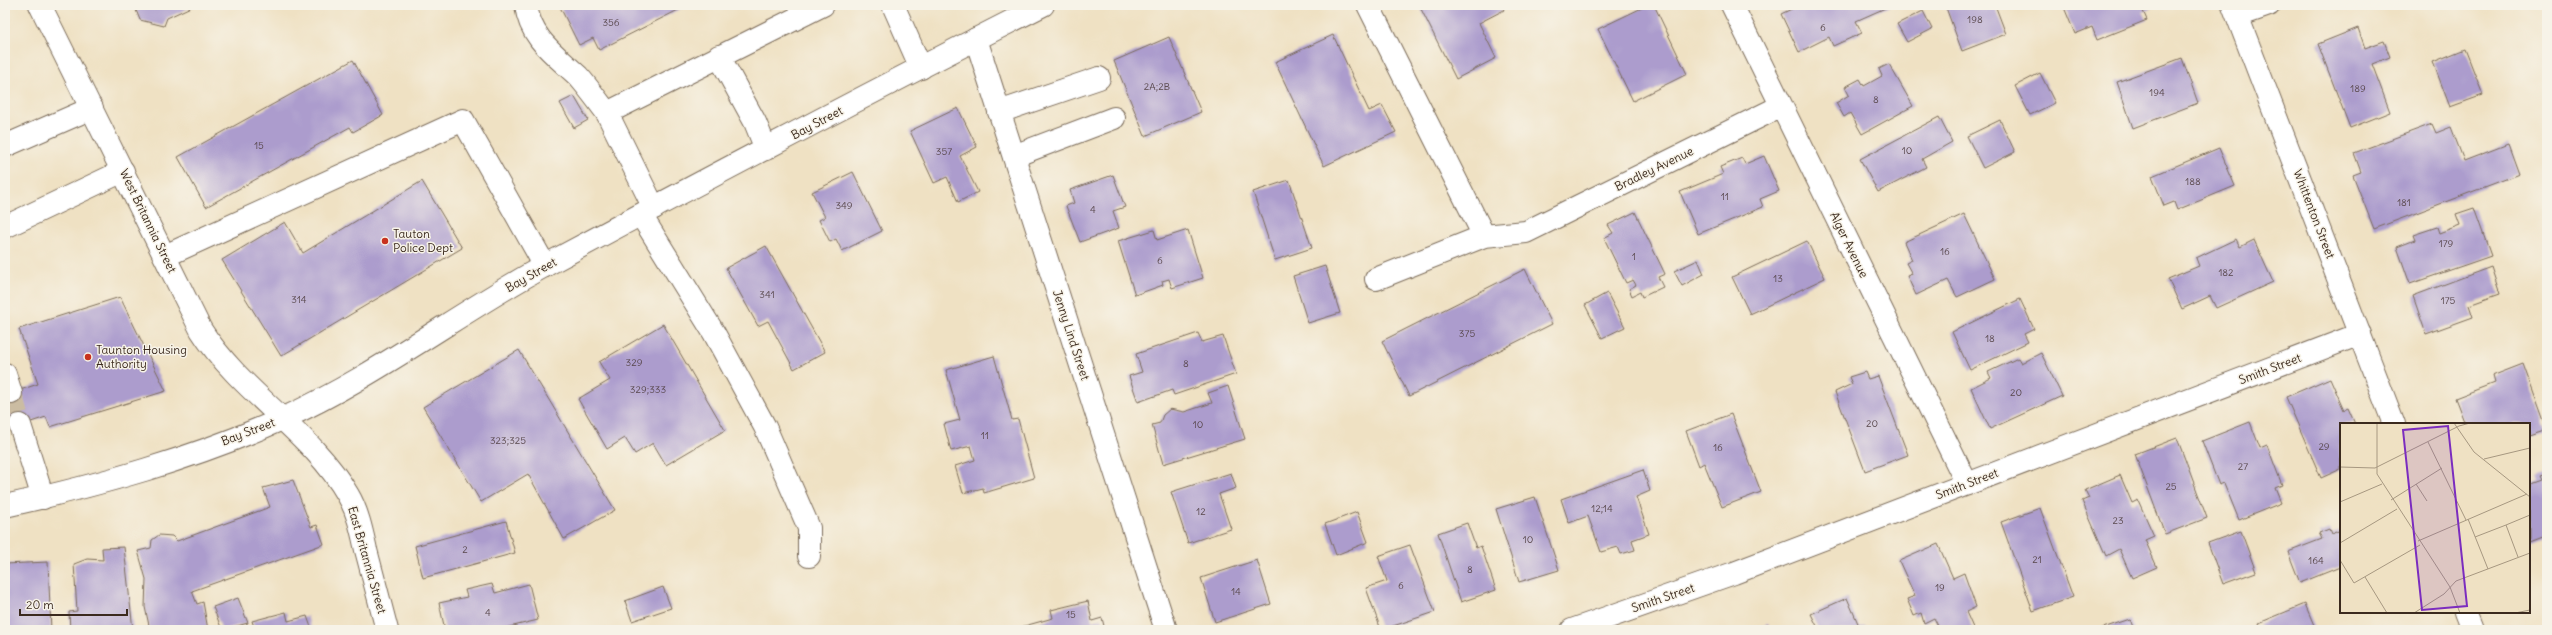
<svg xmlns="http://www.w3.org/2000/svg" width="2552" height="635" font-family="Delius,sans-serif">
<rect width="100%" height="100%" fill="#f7f3e8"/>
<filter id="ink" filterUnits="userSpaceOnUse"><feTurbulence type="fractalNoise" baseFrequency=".025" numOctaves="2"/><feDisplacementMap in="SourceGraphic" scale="8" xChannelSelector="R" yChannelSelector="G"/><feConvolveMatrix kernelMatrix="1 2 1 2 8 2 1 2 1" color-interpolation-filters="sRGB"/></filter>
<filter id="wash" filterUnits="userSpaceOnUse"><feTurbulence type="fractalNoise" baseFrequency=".012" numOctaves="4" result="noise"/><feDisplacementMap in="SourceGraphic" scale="16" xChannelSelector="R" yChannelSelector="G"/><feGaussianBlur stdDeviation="0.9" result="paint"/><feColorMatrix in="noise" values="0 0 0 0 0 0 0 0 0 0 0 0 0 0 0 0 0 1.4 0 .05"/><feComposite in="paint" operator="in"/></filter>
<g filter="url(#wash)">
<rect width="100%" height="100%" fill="#efe1c3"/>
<g id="blocks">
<g fill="#ac9ccd">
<path d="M 134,5 L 195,5 L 167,18 L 164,26 L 140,20 Z"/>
<path d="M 559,5 L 688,5 L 599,50 L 593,38 L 579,45 Z"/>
<path d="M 1419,5 L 1501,5 L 1504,10 L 1479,23 L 1496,58 L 1456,79 Z"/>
<path d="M 1648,5 L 1654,5 L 1687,74 L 1633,101 L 1598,29 Z"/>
<path d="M 1800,5 L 1892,5 L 1856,21 L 1862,33 L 1833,46 L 1829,37 L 1799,52 L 1781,14 Z"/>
<path d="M 1945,5 L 1995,5 L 2006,34 L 1962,51 Z"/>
<path d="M 2063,5 L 2158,5 L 2143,11 L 2147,20 L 2097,40 L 2092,27 L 2075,34 Z"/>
<path d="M 1923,11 L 1932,29 L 1907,42 L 1897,24 Z"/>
<path d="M 2358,28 L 2365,48 L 2384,41 L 2390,57 L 2372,64 L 2390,112 L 2350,128 L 2318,44 Z"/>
<path d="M 1333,35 L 1369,111 L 1382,105 L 1396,132 L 1324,166 L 1275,62 Z"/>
<path d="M 1169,37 L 1201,112 L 1145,136 L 1114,61 Z"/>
<path d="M 2465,49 L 2483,95 L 2450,107 L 2433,62 Z"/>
<path d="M 2182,58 L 2198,103 L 2133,128 L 2117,82 Z"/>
<path d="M 353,60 L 383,115 L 353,132 L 350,127 L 206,207 L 178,157 Z"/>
<path d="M 1889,64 L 1913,106 L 1862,134 L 1850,113 L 1844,117 L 1836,103 L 1849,95 L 1845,87 L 1860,79 L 1864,86 L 1882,76 L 1879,69 Z"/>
<path d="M 2040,73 L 2055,103 L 2030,115 L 2015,86 Z"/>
<path d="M 574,96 L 588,120 L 574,128 L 560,103 Z"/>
<path d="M 958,108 L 977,147 L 960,156 L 978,192 L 958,202 L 947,177 L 934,183 L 910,131 Z"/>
<path d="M 1939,117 L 1952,142 L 1922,159 L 1926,167 L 1878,192 L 1860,159 Z"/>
<path d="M 2000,120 L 2015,152 L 1983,168 L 1967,136 Z"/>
<path d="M 2432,124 L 2436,133 L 2451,127 L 2464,161 L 2508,144 L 2519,174 L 2374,229 L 2353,175 L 2361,172 L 2354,153 Z"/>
<path d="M 2219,148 L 2235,186 L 2177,210 L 2174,202 L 2164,206 L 2152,176 Z"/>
<path d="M 1764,156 L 1779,191 L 1760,199 L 1763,207 L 1698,234 L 1680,192 L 1723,174 L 1720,167 L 1742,158 L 1745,164 Z"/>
<path d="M 853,172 L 882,231 L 842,251 L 836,239 L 830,242 L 819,220 L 825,217 L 812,192 Z"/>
<path d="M 1113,175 L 1125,207 L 1113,211 L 1119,228 L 1080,242 L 1066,206 L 1074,203 L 1070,190 Z"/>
<path d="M 1289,180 L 1312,248 L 1275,260 L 1253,192 Z"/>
<path d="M 422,181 L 462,248 L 281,356 L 222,260 L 285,222 L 303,253 Z"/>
<path d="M 2474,208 L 2491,256 L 2410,284 L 2397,247 L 2415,240 L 2413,235 L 2437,227 L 2439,233 L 2460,225 L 2456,214 Z"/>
<path d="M 1635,212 L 1665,274 L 1658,277 L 1663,287 L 1642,297 L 1640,292 L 1632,296 L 1629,289 L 1636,285 L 1633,280 L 1626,283 L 1604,238 L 1613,233 L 1608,225 Z"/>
<path d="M 1964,214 L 1995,279 L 1957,297 L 1948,280 L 1916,295 L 1907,276 L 1912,274 L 1906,263 L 1912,260 L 1904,242 Z"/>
<path d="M 1154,230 L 1157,240 L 1188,230 L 1203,278 L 1172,288 L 1169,279 L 1162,281 L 1163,285 L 1135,295 L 1118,241 Z"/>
<path d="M 2236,239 L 2240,247 L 2254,240 L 2273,282 L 2216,308 L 2210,296 L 2182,309 L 2168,279 L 2199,266 L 2196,258 Z"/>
<path d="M 1807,241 L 1825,278 L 1750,314 L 1732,277 Z"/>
<path d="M 766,246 L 825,352 L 794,369 L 768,321 L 758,326 L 726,268 Z"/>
<path d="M 1698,260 L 1704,274 L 1682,286 L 1674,271 Z"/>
<path d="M 1325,266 L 1340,313 L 1308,323 L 1293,276 Z"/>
<path d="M 2491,267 L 2500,294 L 2469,305 L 2473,317 L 2426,334 L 2413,296 Z"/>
<path d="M 1525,269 L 1552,324 L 1409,396 L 1382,341 Z"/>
<path d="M 1607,293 L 1625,327 L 1602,338 L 1585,305 Z"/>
<path d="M 120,297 L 166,391 L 50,427 L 46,417 L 10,429 L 5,415 L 5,395 L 38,384 L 19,329 Z"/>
<path d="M 2020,299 L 2034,329 L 2024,334 L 2028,342 L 1970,370 L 1952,332 Z"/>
<path d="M 663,324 L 725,430 L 666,465 L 653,443 L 635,454 L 625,438 L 607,449 L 578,399 L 610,380 L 599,362 Z"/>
<path d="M 1198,333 L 1202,342 L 1223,336 L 1236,374 L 1174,395 L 1172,390 L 1138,402 L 1129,376 L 1142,372 L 1136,354 Z"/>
<path d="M 519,350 L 615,510 L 564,539 L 528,474 L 481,502 L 423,407 Z"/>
<path d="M 2041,353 L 2062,396 L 1990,429 L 1971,388 L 1991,378 L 1988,372 L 2018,358 L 2021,363 Z"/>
<path d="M 994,356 L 1012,420 L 1018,419 L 1034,478 L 984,493 L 983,488 L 963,493 L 955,466 L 975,460 L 971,446 L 951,451 L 944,424 L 960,420 L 946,370 Z"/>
<path d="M 2523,364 L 2547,430 L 2529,436 L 2529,424 L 2465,424 L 2455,398 L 2494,383 L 2492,376 Z"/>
<path d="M 1865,372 L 1868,379 L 1878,376 L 1908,455 L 1865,471 L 1835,392 L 1852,384 L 1849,377 Z"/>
<path d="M 2330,378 L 2344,410 L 2348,408 L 2355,424 L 2341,424 L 2341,469 L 2321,478 L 2286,397 Z"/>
<path d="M 1228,386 L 1245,439 L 1163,464 L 1152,425 L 1160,423 L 1163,415 L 1170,409 L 1184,412 L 1212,403 L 1208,393 Z"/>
<path d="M 1731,414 L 1761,492 L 1722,507 L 1704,463 L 1699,466 L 1686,431 Z"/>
<path d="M 2250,422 L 2260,448 L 2267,445 L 2282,485 L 2275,488 L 2281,503 L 2239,520 L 2224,483 L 2219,485 L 2202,441 Z"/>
<path d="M 2177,438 L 2207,518 L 2165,534 L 2135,454 Z"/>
<path d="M 1643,470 L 1650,491 L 1636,497 L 1649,534 L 1632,540 L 1635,550 L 1621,554 L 1618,547 L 1601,552 L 1588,516 L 1569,523 L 1561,499 Z"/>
<path d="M 1231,473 L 1236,488 L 1219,494 L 1231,529 L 1188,543 L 1171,492 Z"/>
<path d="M 2547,473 L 2547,534 L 2529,541 L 2529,484 L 2540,480 L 2538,476 Z"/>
<path d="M 2120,475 L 2132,503 L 2138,500 L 2154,536 L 2145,540 L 2157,567 L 2132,578 L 2119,549 L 2106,556 L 2082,501 L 2089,498 L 2085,490 Z"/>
<path d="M 293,480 L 311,527 L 317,525 L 324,544 L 192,591 L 197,604 L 203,602 L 208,630 L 150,630 L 145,607 L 146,579 L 138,551 L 151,548 L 152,540 L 159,535 L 172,536 L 177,541 L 270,507 L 263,488 Z"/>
<path d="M 1535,497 L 1559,570 L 1519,582 L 1496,509 Z"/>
<path d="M 2040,508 L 2073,597 L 2033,611 L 2001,522 Z"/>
<path d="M 1357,512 L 1368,542 L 1336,555 L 1325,524 Z"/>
<path d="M 506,521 L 515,553 L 423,578 L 415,546 Z"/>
<path d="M 1467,523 L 1476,548 L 1481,546 L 1496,590 L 1461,602 L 1438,533 Z"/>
<path d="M 2329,529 L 2331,534 L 2341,530 L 2341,571 L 2340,567 L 2300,583 L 2288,552 L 2322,539 L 2319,533 Z"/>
<path d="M 2241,531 L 2256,572 L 2223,584 L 2208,543 Z"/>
<path d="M 1938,544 L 1953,578 L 1964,573 L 1976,607 L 1966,612 L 1974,630 L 1940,630 L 1934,618 L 1924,623 L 1921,613 L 1914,616 L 1907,599 L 1915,596 L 1899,561 Z"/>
<path d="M 1410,545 L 1435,612 L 1381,630 L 1366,588 L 1387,581 L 1378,556 Z"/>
<path d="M 124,547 L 133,630 L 70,630 L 69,612 L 77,611 L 74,564 L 87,559 L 103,560 L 102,548 Z"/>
<path d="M 1257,560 L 1271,604 L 1215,622 L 1201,578 Z"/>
<path d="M 48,562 L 51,630 L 5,630 L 5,564 Z"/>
<path d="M 492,584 L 495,593 L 529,584 L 538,620 L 497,630 L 445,630 L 439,603 L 467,597 L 465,590 Z"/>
<path d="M 663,587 L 671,608 L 632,621 L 625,601 Z"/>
<path d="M 238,598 L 248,623 L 222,630 L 213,607 Z"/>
<path d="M 1847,598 L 1860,628 L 1865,626 L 1867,630 L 1819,630 L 1811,614 Z"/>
<path d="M 1088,601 L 1092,621 L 1102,618 L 1105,630 L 1010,630 L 1053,618 L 1051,610 Z"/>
<path d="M 2305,604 L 2316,630 L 2262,630 L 2259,623 Z"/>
<path d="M 286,612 L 288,621 L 307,616 L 312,630 L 255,630 L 252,621 Z"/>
<path d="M 2130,619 L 2134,630 L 2097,630 Z"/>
<path d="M 1768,624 L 1770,630 L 1751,630 Z"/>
</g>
</g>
</g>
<g filter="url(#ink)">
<use href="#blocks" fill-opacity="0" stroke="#7a6a58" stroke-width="1"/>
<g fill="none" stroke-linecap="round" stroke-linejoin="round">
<path stroke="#cbbca2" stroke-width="22" stroke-dasharray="22 11" stroke-linecap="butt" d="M 11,393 L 20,425"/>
<g stroke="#7a6a58" stroke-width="24">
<g id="minor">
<path d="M 40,5 L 201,330 C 241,393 312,432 348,495 C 358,512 362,532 366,550 C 373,577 380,603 387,630"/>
<path d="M 526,5 C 530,39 556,55 578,76 C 588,87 597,100 607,113"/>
<path d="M 893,5 L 921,68"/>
<path d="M 1368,5 L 1484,236"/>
<path d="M 1732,5 L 1967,484"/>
<path d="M 2233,5 L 2394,424"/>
<path d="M 2238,16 L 2269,5"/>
<path d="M 976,39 L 1166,630"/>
<path d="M 719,56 L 755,122 L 766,149"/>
<path d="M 999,112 L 1099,78"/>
<path d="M 5,146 L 92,108"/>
<path d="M 1014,156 L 1114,118"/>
<path d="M 654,208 L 607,113 L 823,5"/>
<path d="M 641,215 L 714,333 L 765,427 L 809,528 L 809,556"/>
<path d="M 5,227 L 123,171"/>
<path d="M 165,256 L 463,120 L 545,266"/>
<path d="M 1376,279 L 1484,236 L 1526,232 L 1781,106"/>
<path d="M 5,374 L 11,393"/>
<path d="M 20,425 L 43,498"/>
<path d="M 2465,612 L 2472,630"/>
<path d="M 1572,630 L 1734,573 L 2360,334"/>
</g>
</g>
<g stroke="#7a6a58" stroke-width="24">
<path id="major" d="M 5,506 C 99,485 193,459 282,419 C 375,377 458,313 548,264 C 712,176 877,89 1043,5"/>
</g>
<use href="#minor" stroke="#fff" stroke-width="22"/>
<use href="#major" stroke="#fff" stroke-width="22"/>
</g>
</g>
<g fill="#c8321e" stroke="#f7f3e8" stroke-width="1.5">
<circle cx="385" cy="241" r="4"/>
<circle cx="88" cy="357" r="4"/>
</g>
<g text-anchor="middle" stroke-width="3" stroke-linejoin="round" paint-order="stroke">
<g font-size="10" fill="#57464a">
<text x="1975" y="23">198</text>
<text x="611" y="26">356</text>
<text x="1823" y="31">6</text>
<text x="1157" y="90">2A;2B</text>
<text x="2358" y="92">189</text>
<text x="2157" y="96">194</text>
<text x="1876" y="103">8</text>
<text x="259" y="149">15</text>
<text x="1907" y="154">10</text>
<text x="944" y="155">357</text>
<text x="2193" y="185">188</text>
<text x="1725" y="200">11</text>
<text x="2404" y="206">181</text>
<text x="844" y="209">349</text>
<text x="1093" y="213">4</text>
<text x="2446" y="247">179</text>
<text x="1945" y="255">16</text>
<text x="1634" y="260">1</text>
<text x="1160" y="264">6</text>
<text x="2226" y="276">182</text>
<text x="1778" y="282">13</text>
<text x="767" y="298">341</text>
<text x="299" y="303">314</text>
<text x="2448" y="304">175</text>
<text x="1467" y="337">375</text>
<text x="1990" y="342">18</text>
<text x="634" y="366">329</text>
<text x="1186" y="367">8</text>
<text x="648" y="393">329;333</text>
<text x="2016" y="396">20</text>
<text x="1872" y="427">20</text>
<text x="1198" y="428">10</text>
<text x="985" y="439">11</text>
<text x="508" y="444">323;325</text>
<text x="2324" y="450">29</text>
<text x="1718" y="451">16</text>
<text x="2243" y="470">27</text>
<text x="2171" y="490">25</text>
<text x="1602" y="512">12;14</text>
<text x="1201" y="515">12</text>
<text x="2118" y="524">23</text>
<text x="1528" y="543">10</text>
<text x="465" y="553">2</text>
<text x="2037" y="563">21</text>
<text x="2316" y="564">164</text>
<text x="1470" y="573">8</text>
<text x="1401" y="589">6</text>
<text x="1940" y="591">19</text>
<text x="1236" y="595">14</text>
<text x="488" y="616">4</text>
<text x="1071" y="618">15</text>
</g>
<g font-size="12" fill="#3b2a1e" stroke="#f7f3e8">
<text transform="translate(817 123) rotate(-28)" y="4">Bay Street</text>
<text transform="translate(1654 169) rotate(-26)" y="4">Bradley Avenue</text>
<text transform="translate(2314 214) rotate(69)" y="4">Whittenton Street</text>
<text transform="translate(148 221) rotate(64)" y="4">West Britannia Street</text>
<text transform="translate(1849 245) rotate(64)" y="4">Alger Avenue</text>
<text transform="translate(531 275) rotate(-30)" y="4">Bay Street</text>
<text transform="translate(1071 335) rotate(72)" y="4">Jenny Lind Street</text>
<text transform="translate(2270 369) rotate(-21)" y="4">Smith Street</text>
<text transform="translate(248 432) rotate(-21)" y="4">Bay Street</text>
<text transform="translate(1967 484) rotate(-21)" y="4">Smith Street</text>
<text transform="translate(367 560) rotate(74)" y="4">East Britannia Street</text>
<text transform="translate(1663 598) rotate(-19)" y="4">Smith Street</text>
</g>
<g font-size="12" fill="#3b2a1e" stroke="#f7f3e8" text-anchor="start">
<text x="393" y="238">Tauton<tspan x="393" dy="14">Police Dept</tspan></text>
<text x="96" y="354">Taunton Housing<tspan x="96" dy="14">Authority</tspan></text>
</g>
</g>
<g transform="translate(2340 423)">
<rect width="190" height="190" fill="#efe1c3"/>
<path fill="none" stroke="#a79881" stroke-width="1" d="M 37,0 L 37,51 L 110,164 L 120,190M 114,0 L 134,29 L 190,74M 88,19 L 126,97M 144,36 L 190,25M 0,44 L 35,45 L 119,3 L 130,0M 76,61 L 87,78M 51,77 L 102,45M 0,79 L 42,61M 128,96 L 148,146M 135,114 L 166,102M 78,118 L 187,71M 0,120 L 57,86M 178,134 L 166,102 L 190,92M 0,137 L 14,160 L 80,122M 25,154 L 47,190M 74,190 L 104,171 L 116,158 L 190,130M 175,190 L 190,187"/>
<path fill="#7b2cbf" fill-opacity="0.15" stroke="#7b2cbf" stroke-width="2" d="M 108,3 L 127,183 L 82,187 L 63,7 Z"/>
<rect width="190" height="190" fill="none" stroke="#3b2a1e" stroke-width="2"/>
</g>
<rect width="2552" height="635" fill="none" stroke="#f7f3e8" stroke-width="20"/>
<path d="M20 609v6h107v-6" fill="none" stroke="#3b2a1e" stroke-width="2"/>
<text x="26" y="609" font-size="12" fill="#3b2a1e" stroke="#f7f3e8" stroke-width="3" paint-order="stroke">20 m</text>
</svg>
